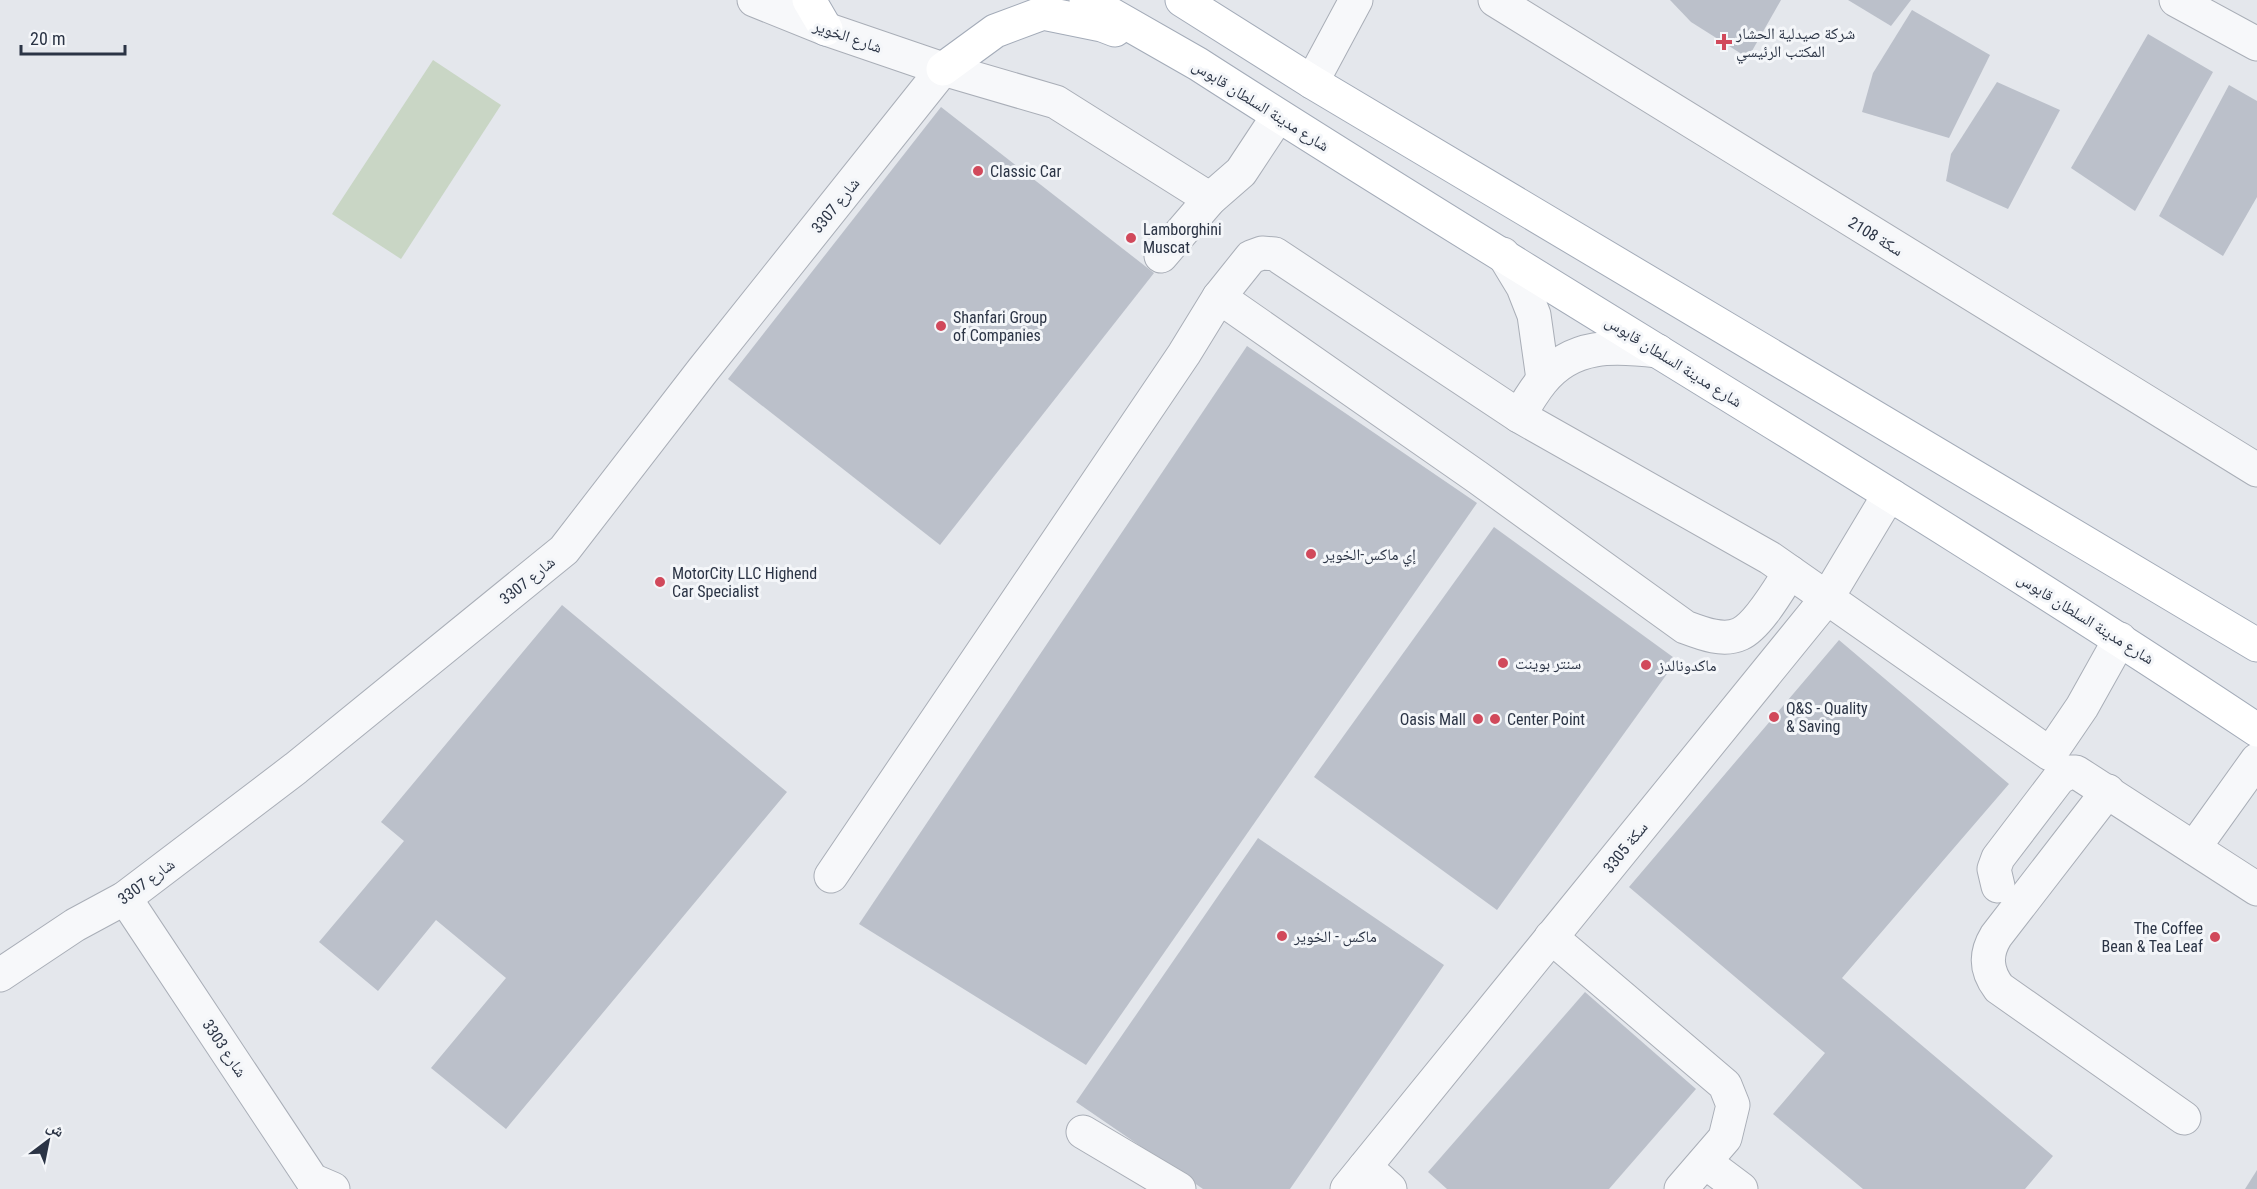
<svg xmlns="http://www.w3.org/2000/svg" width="2257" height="1189" font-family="'Roboto Condensed','Noto Naskh Arabic',sans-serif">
<rect width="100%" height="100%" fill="#e4e7ec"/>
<path fill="#c9d6c5" d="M 433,60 L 501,105 L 401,259 L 332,214 Z"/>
<g fill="#bbc0ca">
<path d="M 1670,0 L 1781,0 L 1748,58 L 1691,22 Z"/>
<path d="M 1848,0 L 1911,0 L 1891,26 Z"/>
<path d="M 1912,10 L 1990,55 L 1949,138 L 1862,112 L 1873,73 Z"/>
<path d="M 2148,34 L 2213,72 L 2135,211 L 2071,168 Z"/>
<path d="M 1997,82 L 2060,110 L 2008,209 L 1946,181 L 1951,154 Z"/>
<path d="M 2229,85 L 2257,101 L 2257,197 L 2223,256 L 2159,216 Z"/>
<path d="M 941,107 L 1154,273 L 940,545 L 728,379 Z"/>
<path d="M 1247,346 L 1477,503 L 1086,1065 L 859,924 Z"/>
<path d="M 1494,527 L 1677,660 L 1497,910 L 1314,777 Z"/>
<path d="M 562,605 L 787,792 L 506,1129 L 431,1068 L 506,978 L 436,920 L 378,991 L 319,942 L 404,841 L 381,822 Z"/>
<path d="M 1839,640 L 2009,784 L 1842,978 L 2053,1156 L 2025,1189 L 1863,1189 L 1773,1114 L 1825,1053 L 1629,887 Z"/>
<path d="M 1258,838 L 1444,965 L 1290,1189 L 1203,1189 L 1076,1102 Z"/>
<path d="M 1585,992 L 1696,1089 L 1609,1189 L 1447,1189 L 1428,1172 Z"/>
<path d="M 2257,1170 L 2257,1189 L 2245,1189 Z"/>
</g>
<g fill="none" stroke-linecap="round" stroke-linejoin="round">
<g stroke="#a9aeb7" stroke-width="35">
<g id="minor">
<path d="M 754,0 L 826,29 L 943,69 L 1056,102 L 1210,199"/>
<path d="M 1495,0 L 2257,470"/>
<path d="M 2176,0 L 2257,44"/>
<path d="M 1312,82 L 1356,0"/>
<path d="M 1503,254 L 1523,287 L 1534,315 L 1543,379"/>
<path d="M 1161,256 L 1210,199 L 1241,172 L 1278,116"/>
<path d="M 1219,297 L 1477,477 L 1685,627 C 1701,633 1723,642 1740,634 C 1758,626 1779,589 1790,572"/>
<path d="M 1519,416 C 1526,404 1533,392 1542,381 C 1572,343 1615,346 1658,351"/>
<path d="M 2108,791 L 1996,936 C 1985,954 1986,971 1999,988 L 2184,1118"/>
<path d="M 2194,848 L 2257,760"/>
<path d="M 831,876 L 1184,354 L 1219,297 L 1251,257 L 1262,253 L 1275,254 L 1519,416 L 1770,558 L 2050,754 L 2082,707 L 2120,639"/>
<path d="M 1998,886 L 1994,869 L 1998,858 L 2059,778 L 2070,772 L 2076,772 L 2257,889"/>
<path d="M 125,898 L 312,1180 L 333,1189"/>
<path d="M 1551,937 L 1725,1085 L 1733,1105 L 1725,1138 L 1681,1189"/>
<path d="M 0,975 L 75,925 L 125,898 L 296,768 L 564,550 L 703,370 L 943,69"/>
<path d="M 1083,1132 L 1179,1189"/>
<path d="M 1705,1162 L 1741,1189"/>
<path d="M 1365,1167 L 1390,1189"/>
<path d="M 1347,1189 L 1827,598 L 1881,508 L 1892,496"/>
</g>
</g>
<g stroke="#a3abb8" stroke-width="35">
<g id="major">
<path d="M 809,0 L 826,29"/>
<path d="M 1086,0 L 1198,64 C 1549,290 1910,499 2257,730"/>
<path d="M 1182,0 L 1312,82 L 2257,645"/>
<path d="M 943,69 L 995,31 L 1043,13 L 1102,25 L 1115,30"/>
</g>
</g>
<use href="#minor" stroke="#f7f8fa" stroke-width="33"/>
<use href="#major" stroke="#fff" stroke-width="33"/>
</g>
<g fill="#d1495b" stroke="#f4f6f9" stroke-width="2">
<path d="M1721 33h6v6h6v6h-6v6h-6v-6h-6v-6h6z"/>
<circle cx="978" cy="171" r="6"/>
<circle cx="1131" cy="238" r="6"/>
<circle cx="941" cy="326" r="6"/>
<circle cx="1311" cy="554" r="6"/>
<circle cx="660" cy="582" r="6"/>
<circle cx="1503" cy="663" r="6"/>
<circle cx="1646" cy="665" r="6"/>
<circle cx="1774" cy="717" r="6"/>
<circle cx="1478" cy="719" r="6"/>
<circle cx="1495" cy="719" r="6"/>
<circle cx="1282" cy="936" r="6"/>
<circle cx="2215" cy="937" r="6"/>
</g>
<g text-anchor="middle" stroke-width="6" stroke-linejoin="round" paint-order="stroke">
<g font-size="16" fill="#2b3445" stroke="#f4f6f9" text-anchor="start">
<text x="1736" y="39">شركة صيدلية الحشار<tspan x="1736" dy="18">المكتب الرئيسي</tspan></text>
<text x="990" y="177">Classic Car</text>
<text x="1143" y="235">Lamborghini<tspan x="1143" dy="18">Muscat</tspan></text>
<text x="953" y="323">Shanfari Group<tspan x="953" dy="18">of Companies</tspan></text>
<text x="1323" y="560">إي ماكس-الخوير</text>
<text x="672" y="579">MotorCity LLC Highend<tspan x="672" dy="18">Car Specialist</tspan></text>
<text x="1515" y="669">سنتر بوينت</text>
<text x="1658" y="671">ماكدونالدز</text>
<text x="1786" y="714">Q&amp;S - Quality<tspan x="1786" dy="18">&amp; Saving</tspan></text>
<text x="1466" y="725" text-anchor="end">Oasis Mall</text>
<text x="1507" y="725">Center Point</text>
<text x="2203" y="934" text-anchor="end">The Coffee<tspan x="2203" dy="18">Bean &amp; Tea Leaf</tspan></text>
<text x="1294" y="942">ماكس - الخوير</text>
</g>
<g font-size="16" fill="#2b3445" stroke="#f4f6f9">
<text transform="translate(848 36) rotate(19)" y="6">شارع الخوير</text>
<text transform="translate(1261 105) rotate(32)" y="6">شارع مدينة السلطان قابوس</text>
<text transform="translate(835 205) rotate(-51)" y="6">3307 شارع</text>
<text transform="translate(1876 236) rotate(31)" y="6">سكة 2108</text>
<text transform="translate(1674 361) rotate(32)" y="6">شارع مدينة السلطان قابوس</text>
<text transform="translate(527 580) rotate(-39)" y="6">3307 شارع</text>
<text transform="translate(2086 618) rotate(32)" y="6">شارع مدينة السلطان قابوس</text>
<text transform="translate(1625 847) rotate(-51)" y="6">3305 سكة</text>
<text transform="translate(146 881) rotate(-36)" y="6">3307 شارع</text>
<text transform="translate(225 1048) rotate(56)" y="6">3303 شارع</text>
</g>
</g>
<g transform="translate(48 1141) rotate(32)" stroke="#f4f6f9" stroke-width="4.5" paint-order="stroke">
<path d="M0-4.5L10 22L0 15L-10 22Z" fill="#2b3445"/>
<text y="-9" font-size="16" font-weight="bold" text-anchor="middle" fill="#2b3445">ش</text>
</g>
<path d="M21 45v9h104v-9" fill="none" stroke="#2b3445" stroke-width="3"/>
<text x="30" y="45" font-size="18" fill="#2b3445" stroke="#f4f6f9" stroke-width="4.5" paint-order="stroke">20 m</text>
</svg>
